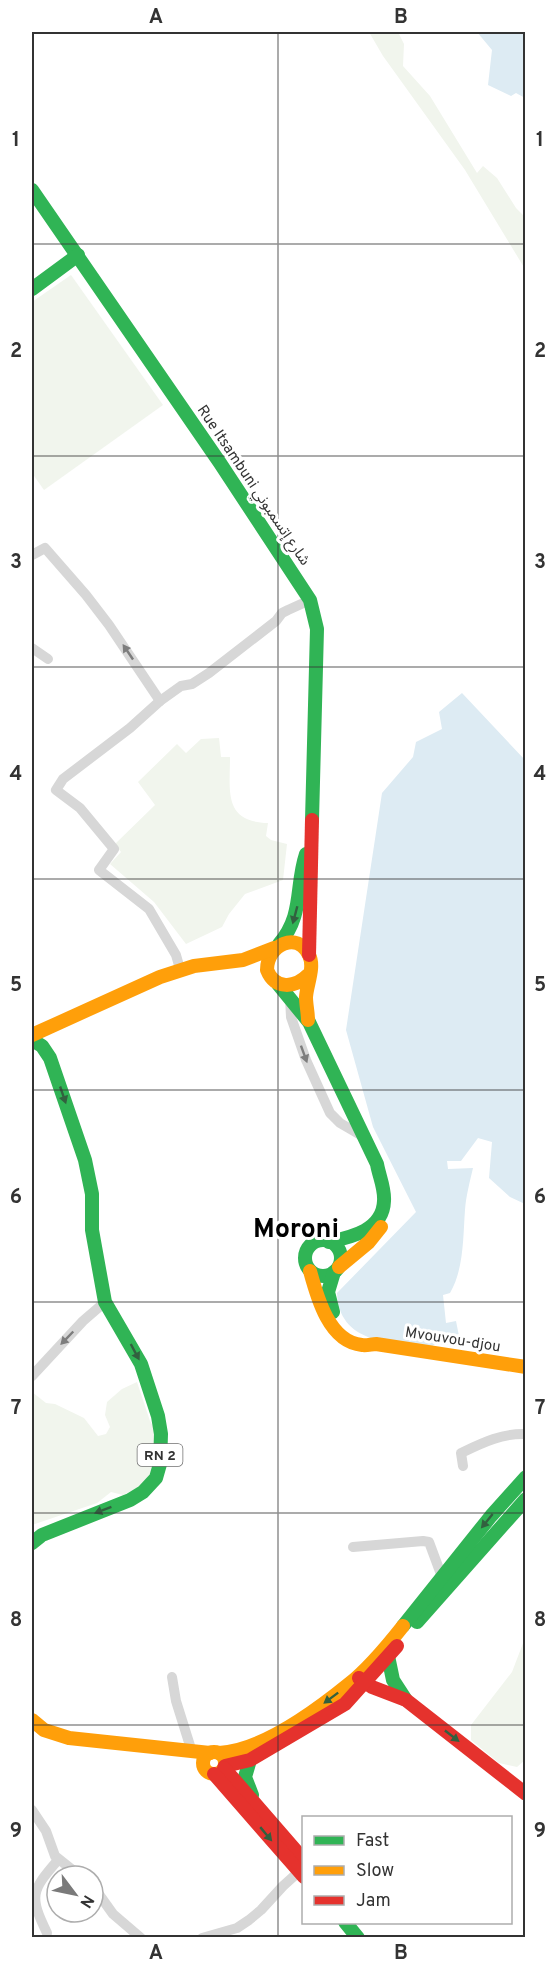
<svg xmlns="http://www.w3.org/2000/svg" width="557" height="1969" font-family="Overpass,'Noto Sans Arabic',sans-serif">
<rect width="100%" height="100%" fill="#fff"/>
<g fill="#f1f5ed">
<path d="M 369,32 L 398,32 L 404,44 L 403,66 L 430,96 L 477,173 L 483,166 L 497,178 L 516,208 L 525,217 L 525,269 L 465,170 L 383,56 Z"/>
<path d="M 71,275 L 163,405 L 44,490 L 32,473 L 32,302 Z"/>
<path d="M 219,738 L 221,757 L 230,757 C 230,791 223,822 268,823 L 266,836 L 271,840 L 287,844 L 283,880 L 245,894 L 229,914 L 222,927 L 186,944 L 154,902 L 110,864 L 121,852 L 115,844 L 155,805 L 138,782 L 177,744 L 186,753 L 201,739 Z"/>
<path d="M 137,1382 L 150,1421 L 157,1433 L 157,1467 L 141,1486 L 123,1495 L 111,1492 L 97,1503 L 32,1525 L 32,1392 L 46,1403 L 55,1404 L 84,1418 L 98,1436 L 106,1434 L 110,1427 L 105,1415 L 107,1402 L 122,1389 Z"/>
<path d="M 525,1638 L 525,1760 L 517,1767 L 499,1763 L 471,1740 L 471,1725 L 512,1672 Z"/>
</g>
<g fill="#ddebf3">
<path d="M 477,32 L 525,32 L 525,98 L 516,93 L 511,96 L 488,85 L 492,50 Z"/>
<path d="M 462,693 L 525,760 L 525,1204 L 510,1197 L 489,1178 L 492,1142 L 478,1138 L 461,1161 L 447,1161 L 448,1169 L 473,1168 C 470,1181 466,1196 465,1210 C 463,1237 464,1269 450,1293 L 443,1295 L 446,1323 L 456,1321 L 460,1341 L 457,1345 L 435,1344 L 427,1350 C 389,1342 339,1343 337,1293 L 416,1212 L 373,1127 L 346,1030 L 382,793 L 413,757 L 416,742 L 442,729 L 439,712 Z"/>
</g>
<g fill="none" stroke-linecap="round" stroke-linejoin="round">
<g stroke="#d7d7d7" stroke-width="10">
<path d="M 32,555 L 45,548 L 86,595 L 109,625 L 160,701"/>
<path d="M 32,648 L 48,659"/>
<path d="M 180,969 L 176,955 L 149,909 L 99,870 L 114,849 L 80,808 L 56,790 L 63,779 L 130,728 L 160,701 L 181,686 L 192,684 L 209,673 L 276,621 L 282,613 L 288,610 L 310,600"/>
<path d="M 290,998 L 291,1017 L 306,1060 L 330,1113 L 340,1123 L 364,1137"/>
<path d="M 32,1376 L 83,1321 L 105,1302"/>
<path d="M 463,1466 L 461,1453 C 482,1443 502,1433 526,1434"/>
<path d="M 353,1547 L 423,1541 L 429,1542 L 442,1577 L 446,1580"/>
<path d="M 172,1677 L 176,1701 L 192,1752"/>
<path d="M 32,1810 L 46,1831 L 55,1856 L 80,1876"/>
<path d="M 93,1886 L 113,1914 L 141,1938"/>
<path d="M 47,1933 C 29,1896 31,1891 58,1860"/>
<path d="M 202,1938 L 237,1928 L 249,1920 L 261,1910 L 283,1886 L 303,1868"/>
</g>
<g stroke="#30b455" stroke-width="14">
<path d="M 32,190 L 220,463 L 310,600 L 317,629 L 312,820"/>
<path d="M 32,289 L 78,255"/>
<path d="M 279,944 C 304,915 295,887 306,854"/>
<path d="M 278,984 L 309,1022 L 377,1164 C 379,1176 385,1188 384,1201 C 383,1230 352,1237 329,1242"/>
<path d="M 32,1040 L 42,1046 L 50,1058 L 85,1160 L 92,1194 L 92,1230 L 105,1302 L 141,1364 L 158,1416 L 161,1434 L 160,1464 L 156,1478 L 143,1492 L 130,1500 L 42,1535 L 32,1543"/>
<circle cx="323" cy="1258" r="18"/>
<path d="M 333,1312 L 328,1292 L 334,1272"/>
<path d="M 417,1622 L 526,1499"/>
<path d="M 403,1626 L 491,1516 L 526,1477"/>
<path d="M 384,1651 L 388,1656 L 393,1680 L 406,1700"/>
<path d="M 250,1760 L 245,1777 L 252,1795"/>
<path d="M 345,1922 L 358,1938"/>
</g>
<g stroke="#ff9f0a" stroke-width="14">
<path d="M 308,975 C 295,988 275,990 267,970 C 267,944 298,931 309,955 C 315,967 307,984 306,997 C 306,1005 308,1012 308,1020"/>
<path d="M 32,1035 L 160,977 L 194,966 L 243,960 L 274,948"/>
<path d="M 339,1267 L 369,1242 L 381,1227"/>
<path d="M 310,1271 C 317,1297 329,1342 362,1345 C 366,1346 372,1344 376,1344 L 526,1367"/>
<path d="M 32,1720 L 44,1730 L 69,1738 L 210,1753"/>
<circle cx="214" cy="1763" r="11"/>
<path d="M 219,1753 C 261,1751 317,1710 349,1684 C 368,1669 388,1645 403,1626"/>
</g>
<g stroke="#e5322d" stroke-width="14">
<path d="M 309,955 L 312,820"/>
<path d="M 359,1678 L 372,1687 L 406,1700 L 526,1794"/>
<path d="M 225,1766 L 250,1760 L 345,1704 L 397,1646"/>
<path d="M 224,1768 L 304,1860"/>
<path d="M 214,1774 L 304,1877"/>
</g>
</g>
<defs><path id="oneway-solid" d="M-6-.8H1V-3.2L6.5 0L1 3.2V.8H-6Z" transform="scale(1.5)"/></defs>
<g fill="#7d7d7d">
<use href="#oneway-solid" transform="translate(128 652) rotate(-124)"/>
<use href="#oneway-solid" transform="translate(304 1054) rotate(70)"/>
<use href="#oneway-solid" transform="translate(67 1338) rotate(134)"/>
</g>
<g fill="#32603f">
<use href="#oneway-solid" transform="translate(295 915) rotate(105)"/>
<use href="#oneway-solid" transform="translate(63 1095) rotate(71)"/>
<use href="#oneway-solid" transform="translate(135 1352) rotate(62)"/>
<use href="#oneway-solid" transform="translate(103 1510) rotate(159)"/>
<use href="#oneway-solid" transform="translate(487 1521) rotate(129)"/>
<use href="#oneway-solid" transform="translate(331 1698) rotate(143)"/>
<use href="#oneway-solid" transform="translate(452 1736) rotate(38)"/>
<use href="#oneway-solid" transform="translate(266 1834) rotate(50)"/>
</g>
<path fill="none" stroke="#333" stroke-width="1.5" stroke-opacity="0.55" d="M 278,32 L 278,1938M 32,244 L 526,244M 32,456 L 526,456M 32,667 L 526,667M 32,879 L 526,879M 32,1090 L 526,1090M 32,1302 L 526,1302M 32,1513 L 526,1513M 32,1725 L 526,1725"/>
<g text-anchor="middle" stroke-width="6" stroke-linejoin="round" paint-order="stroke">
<rect fill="#fff" stroke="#707070" stroke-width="1.5" x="137.5" y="1444" width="45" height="22" rx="4.5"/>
<g font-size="14" font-weight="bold" fill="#333">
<text x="160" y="1460">RN 2</text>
</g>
<g font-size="15" fill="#333" stroke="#fff">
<text transform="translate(254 485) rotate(56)" y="5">Rue Itsambuni شارع إتسمبوني</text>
<text transform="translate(453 1339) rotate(9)" y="5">Mvouvou-djou</text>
</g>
<g font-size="27" font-weight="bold" fill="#000" stroke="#fff">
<text x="296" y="1237">Moroni</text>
</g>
</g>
<rect width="557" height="1969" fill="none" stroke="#ffffff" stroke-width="66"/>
<rect x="302" y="1816" width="210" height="108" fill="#ffffff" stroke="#adadad" stroke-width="1.5"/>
<rect x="314" y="1836" width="30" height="9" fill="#30b455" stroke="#adadad" stroke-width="1.5"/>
<text x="356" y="1846" font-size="18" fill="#333333">Fast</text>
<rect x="314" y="1866" width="30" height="9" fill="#ff9f0a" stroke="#adadad" stroke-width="1.5"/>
<text x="356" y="1876" font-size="18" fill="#333333">Slow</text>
<rect x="314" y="1896" width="30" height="9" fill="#e5322d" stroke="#adadad" stroke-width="1.5"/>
<text x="356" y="1906" font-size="18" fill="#333333">Jam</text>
<g transform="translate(75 1894) rotate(122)"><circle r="28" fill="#ffffff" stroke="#adadad" stroke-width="1.5"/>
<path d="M0-4.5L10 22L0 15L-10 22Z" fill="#7a7a7a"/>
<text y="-9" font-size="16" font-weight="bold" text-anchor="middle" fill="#333333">N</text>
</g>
<rect x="33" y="33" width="491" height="1903" fill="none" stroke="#333" stroke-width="2"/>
<g font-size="20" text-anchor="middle" font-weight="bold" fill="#333">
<text x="156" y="23">A</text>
<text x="401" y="23">B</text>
<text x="16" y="146">1</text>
<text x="540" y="146">1</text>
<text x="16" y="357">2</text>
<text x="540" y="357">2</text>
<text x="16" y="568">3</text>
<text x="540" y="568">3</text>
<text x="16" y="780">4</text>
<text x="540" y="780">4</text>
<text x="16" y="991">5</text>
<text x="540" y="991">5</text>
<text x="16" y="1203">6</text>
<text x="540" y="1203">6</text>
<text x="16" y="1414">7</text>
<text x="540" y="1414">7</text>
<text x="16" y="1626">8</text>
<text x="540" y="1626">8</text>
<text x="16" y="1837">9</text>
<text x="540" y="1837">9</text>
<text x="156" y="1959">A</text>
<text x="401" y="1959">B</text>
</g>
</svg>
